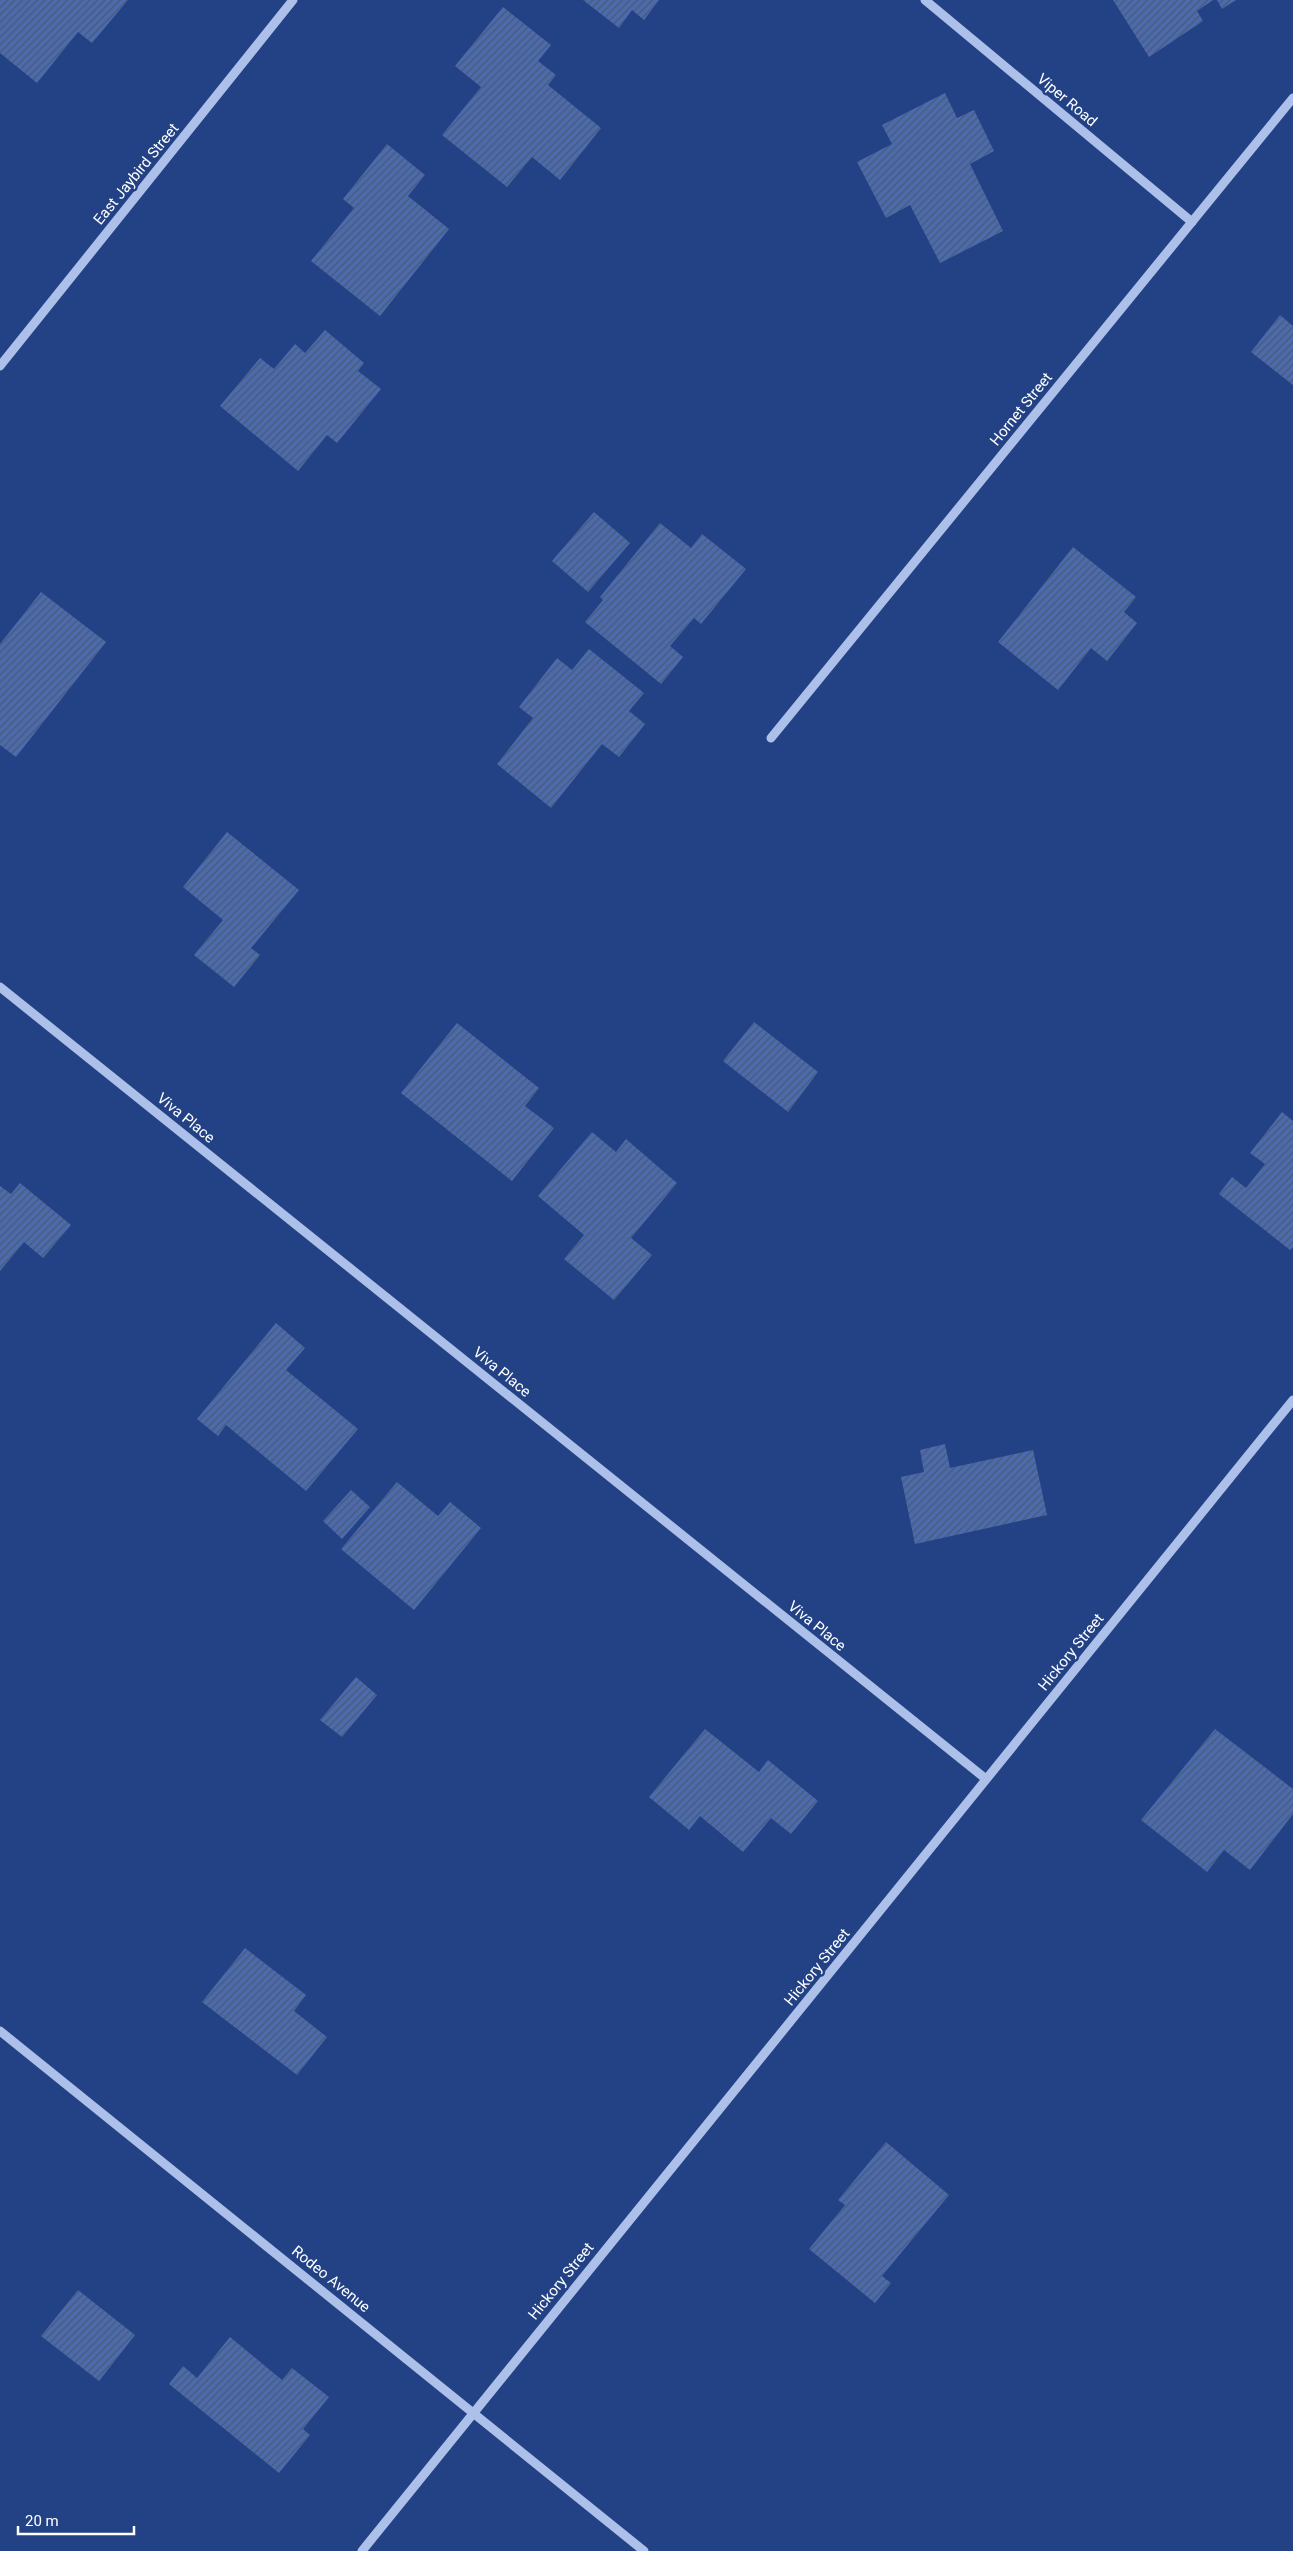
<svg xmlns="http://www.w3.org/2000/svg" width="1293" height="2551" font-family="Roboto,sans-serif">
<defs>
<pattern id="building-hatch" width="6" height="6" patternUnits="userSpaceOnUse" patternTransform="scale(1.25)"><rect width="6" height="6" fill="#4b6bad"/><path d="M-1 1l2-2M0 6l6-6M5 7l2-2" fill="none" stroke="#4c5873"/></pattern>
</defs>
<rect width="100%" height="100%" fill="#234285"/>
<g fill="url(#building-hatch)">
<path d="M 0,0 L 128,0 L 92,43 L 78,32 L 37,83 L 0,53 Z"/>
<path d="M 583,0 L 659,0 L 644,20 L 632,10 L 619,28 Z"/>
<path d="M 1113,0 L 1213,0 L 1197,11 L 1203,21 L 1149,57 Z"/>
<path d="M 1217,0 L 1236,0 L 1222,9 Z"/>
<path d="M 503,7 L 551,45 L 538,61 L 556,75 L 548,85 L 601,128 L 560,180 L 532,157 L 507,187 L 442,135 L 481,87 L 455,66 Z"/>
<path d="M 945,93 L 957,118 L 974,110 L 994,151 L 970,164 L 1003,231 L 940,263 L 910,205 L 886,218 L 857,162 L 892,144 L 882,125 Z"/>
<path d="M 387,144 L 425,175 L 408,196 L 449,229 L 380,316 L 311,261 L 354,208 L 343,199 Z"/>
<path d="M 1280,315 L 1293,326 L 1293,385 L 1251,352 Z"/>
<path d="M 325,330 L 364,363 L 358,371 L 381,389 L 337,443 L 327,435 L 298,471 L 220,406 L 260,358 L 274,369 L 295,344 L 305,353 Z"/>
<path d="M 594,512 L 630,543 L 588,592 L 552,561 Z"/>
<path d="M 660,523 L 691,548 L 702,534 L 746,569 L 701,624 L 694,618 L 670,646 L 683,657 L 661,684 L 585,622 L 603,600 L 600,597 Z"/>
<path d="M 1073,547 L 1136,597 L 1124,612 L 1137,623 L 1107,661 L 1091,648 L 1058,690 L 998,642 Z"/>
<path d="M 41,592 L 106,642 L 16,757 L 0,745 L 0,644 Z"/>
<path d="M 589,649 L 644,693 L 629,711 L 645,724 L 619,757 L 602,744 L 551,808 L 497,764 L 533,718 L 519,707 L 557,658 L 572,670 Z"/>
<path d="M 227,832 L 299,890 L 251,948 L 260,955 L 234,987 L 194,955 L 223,920 L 183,887 Z"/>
<path d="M 754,1022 L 818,1072 L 788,1112 L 723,1061 Z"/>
<path d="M 457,1023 L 539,1088 L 525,1106 L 554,1128 L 512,1181 L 401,1093 Z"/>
<path d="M 1282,1112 L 1293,1121 L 1293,1247 L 1290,1250 L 1219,1194 L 1232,1177 L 1246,1188 L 1265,1164 L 1250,1153 Z"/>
<path d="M 592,1132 L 616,1152 L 626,1139 L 677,1183 L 631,1238 L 652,1255 L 614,1300 L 564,1259 L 584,1235 L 538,1196 Z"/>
<path d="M 20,1183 L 71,1225 L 43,1258 L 24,1242 L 0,1271 L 0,1186 L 11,1194 Z"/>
<path d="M 276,1323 L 305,1348 L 286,1370 L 358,1429 L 306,1491 L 226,1425 L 218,1436 L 197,1419 Z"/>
<path d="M 945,1444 L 950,1468 L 1033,1450 L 1047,1515 L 915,1544 L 901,1477 L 924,1472 L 920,1450 Z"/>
<path d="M 397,1482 L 438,1516 L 450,1502 L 481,1528 L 414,1610 L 341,1549 Z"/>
<path d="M 351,1490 L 370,1507 L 342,1539 L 323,1521 Z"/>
<path d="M 356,1677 L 377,1695 L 342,1737 L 320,1720 Z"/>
<path d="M 705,1729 L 759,1772 L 768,1760 L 818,1801 L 791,1834 L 771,1818 L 743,1852 L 700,1816 L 689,1830 L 649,1797 Z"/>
<path d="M 1215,1729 L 1293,1789 L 1293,1814 L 1250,1870 L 1224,1850 L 1207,1872 L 1141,1820 Z"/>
<path d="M 245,1948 L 306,1995 L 294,2011 L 327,2037 L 297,2075 L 202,2002 Z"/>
<path d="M 886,2142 L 949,2195 L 882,2276 L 891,2283 L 875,2303 L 809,2249 L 845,2205 L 838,2200 Z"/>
<path d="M 78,2290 L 135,2335 L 99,2381 L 41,2336 Z"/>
<path d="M 230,2337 L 282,2380 L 292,2368 L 329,2397 L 303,2429 L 310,2435 L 279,2473 L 169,2384 L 183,2366 L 197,2378 Z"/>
</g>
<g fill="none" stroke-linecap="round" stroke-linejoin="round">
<g stroke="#acc0e9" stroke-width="9">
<path d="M 925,0 L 1192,222"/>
<path d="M 0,366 L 293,0"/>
<path d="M 771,738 L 1293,98"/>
<path d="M 0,987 L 986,1779"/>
<path d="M 0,2031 L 644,2551"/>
<path d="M 362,2551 L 1293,1400"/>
</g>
</g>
<g text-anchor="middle" stroke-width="5" stroke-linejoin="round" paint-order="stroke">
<g font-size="15" fill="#fff" stroke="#234285">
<text transform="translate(1067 100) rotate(40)" y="5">Viper Road</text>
<text transform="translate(136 174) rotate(-51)" y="5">East Jaybird Street</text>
<text transform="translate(1021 409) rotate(-51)" y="5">Hornet Street</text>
<text transform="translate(186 1118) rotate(39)" y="5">Viva Place</text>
<text transform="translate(502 1372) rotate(39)" y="5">Viva Place</text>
<text transform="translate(817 1626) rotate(39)" y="5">Viva Place</text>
<text transform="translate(1071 1652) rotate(-51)" y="5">Hickory Street</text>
<text transform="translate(817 1967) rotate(-51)" y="5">Hickory Street</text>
<text transform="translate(331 2279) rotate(39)" y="5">Rodeo Avenue</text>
<text transform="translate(561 2281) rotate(-51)" y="5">Hickory Street</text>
</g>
</g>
<path d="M18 2526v8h116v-8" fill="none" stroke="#ffffff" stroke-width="2.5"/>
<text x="25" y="2526" font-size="15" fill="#ffffff" stroke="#234285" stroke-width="4" paint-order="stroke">20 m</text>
</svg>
